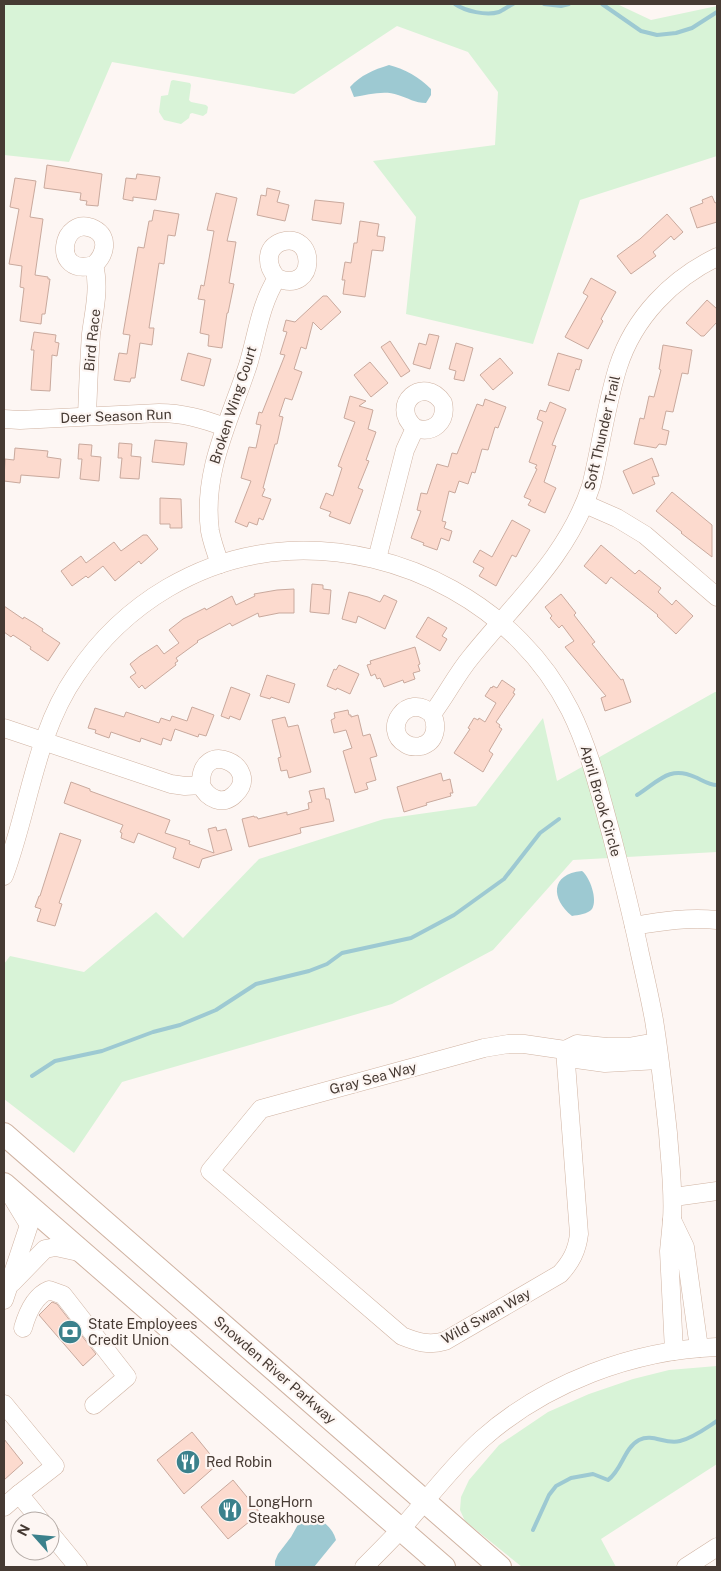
<svg xmlns="http://www.w3.org/2000/svg" width="721" height="1571" font-family="'Public Sans',sans-serif">
<rect width="100%" height="100%" fill="#fdf6f3"/>
<g fill="#d8f3d7">
<path d="M 4,4 L 617,4 L 651,20 L 717,6 L 717,156 L 580,200 L 533,344 L 406,314 L 416,217 L 373,161 L 495,145 L 498,92 L 468,52 L 397,26 L 294,94 L 112,62 L 69,162 L 4,155 Z"/>
<path d="M 173,80 L 190,83 L 191,85 L 189,100 L 191,102 L 206,105 L 208,107 L 207,113 L 203,116 L 192,113 L 190,114 L 189,118 L 181,124 L 164,120 L 159,112 L 161,96 L 168,95 L 171,81 Z"/>
<path d="M 715,692 L 717,692 L 717,852 L 573,860 L 493,950 L 392,1004 L 122,1082 L 74,1153 L 4,1099 L 4,964 L 10,956 L 84,972 L 156,912 L 183,938 L 259,859 L 384,819 L 476,806 L 543,718 L 557,781 Z"/>
<path d="M 717,1366 L 717,1464 L 601,1539 L 616,1567 L 522,1567 L 465,1521 L 460,1510 L 461,1497 L 469,1480 L 499,1445 L 548,1412 L 589,1394 L 633,1379 L 669,1370 Z"/>
</g>
<g fill="#9dc9d2">
<path d="M 389,65 C 405,69 419,77 431,89 L 431,95 L 426,103 C 415,103 408,98 398,95 C 384,90 368,95 354,97 L 350,87 C 361,75 373,70 389,65 Z"/>
<path d="M 582,871 C 590,877 598,900 592,909 C 588,914 578,915 572,916 C 551,899 550,874 582,871 Z"/>
<path d="M 310,1515 C 322,1519 333,1528 336,1540 L 314,1567 L 275,1567 L 275,1561 L 278,1554 L 291,1537 L 300,1521 L 305,1516 Z"/>
</g>
<g fill="none" stroke-linecap="round" stroke-linejoin="round">
<g stroke="#9dc9d2" stroke-width="4">
<path d="M 455,4 C 465,11 486,16 499,12 C 503,10 509,6 513,4"/>
<path d="M 544,4 L 561,6 L 569,4"/>
<path d="M 602,4 L 641,31 L 657,35 L 676,33 L 692,28 L 717,12"/>
<path d="M 637,795 C 658,782 669,765 695,777 C 702,780 709,785 717,785"/>
<path d="M 32,1076 L 55,1061 L 102,1051 L 153,1032 L 180,1025 L 216,1010 L 256,984 L 309,971 L 327,964 L 342,953 L 411,938 L 454,915 L 504,879 L 540,833 L 559,819"/>
<path d="M 533,1530 L 549,1495 L 556,1486 L 571,1478 L 593,1474 L 608,1480 C 622,1470 624,1448 639,1440 C 653,1433 665,1445 680,1441 C 693,1438 706,1428 717,1421"/>
</g>
</g>
<g fill="#fcdace" stroke="#c9a99d">
<path d="M 47,165 L 102,174 L 98,206 L 86,205 L 87,201 L 80,200 L 81,193 L 44,188 Z"/>
<path d="M 137,174 L 160,177 L 156,200 L 133,197 L 133,201 L 123,199 L 126,178 L 136,179 Z"/>
<path d="M 15,178 L 36,181 L 30,217 L 43,219 L 35,275 L 48,277 L 48,279 L 50,279 L 45,314 L 42,314 L 41,324 L 20,321 L 24,288 L 20,287 L 22,266 L 9,264 L 19,209 L 10,207 Z"/>
<path d="M 267,188 L 280,191 L 277,202 L 289,205 L 285,221 L 257,215 L 261,195 L 266,196 Z"/>
<path d="M 216,193 L 237,198 L 227,241 L 236,242 L 229,283 L 234,284 L 228,313 L 227,313 L 222,348 L 208,346 L 209,335 L 200,333 L 205,300 L 198,299 L 201,285 L 204,286 L 214,231 L 207,230 Z"/>
<path d="M 712,196 L 715,203 L 717,202 L 717,222 L 697,228 L 690,208 L 703,203 L 702,200 Z"/>
<path d="M 315,200 L 344,203 L 341,224 L 312,220 Z"/>
<path d="M 154,210 L 179,214 L 175,236 L 168,235 L 164,264 L 159,263 L 149,328 L 154,328 L 152,345 L 140,343 L 135,378 L 131,378 L 130,382 L 114,380 L 119,353 L 127,354 L 130,335 L 123,334 L 138,247 L 144,248 L 149,221 L 152,221 Z"/>
<path d="M 667,214 L 683,232 L 674,240 L 671,236 L 653,252 L 656,256 L 631,274 L 617,256 L 640,239 Z"/>
<path d="M 360,221 L 379,224 L 377,236 L 385,237 L 383,251 L 372,250 L 365,297 L 343,294 L 345,280 L 342,280 L 345,262 L 351,263 L 354,243 L 357,243 Z"/>
<path d="M 591,278 L 616,292 L 601,319 L 603,321 L 588,349 L 565,337 L 588,296 L 583,293 Z"/>
<path d="M 323,296 L 327,296 L 341,312 L 321,330 L 313,322 L 306,349 L 301,347 L 294,369 L 302,372 L 292,400 L 285,398 L 279,416 L 283,417 L 277,444 L 275,444 L 263,488 L 265,489 L 262,496 L 271,499 L 263,520 L 259,518 L 257,525 L 249,522 L 247,527 L 235,522 L 251,481 L 241,478 L 249,447 L 256,448 L 261,425 L 256,424 L 259,412 L 262,413 L 285,355 L 280,354 L 287,332 L 283,331 L 286,320 L 295,322 Z"/>
<path d="M 707,300 L 717,309 L 717,322 L 704,336 L 701,336 L 686,323 Z"/>
<path d="M 34,332 L 56,335 L 55,342 L 59,343 L 57,356 L 52,355 L 50,391 L 31,390 L 34,350 L 31,350 Z"/>
<path d="M 429,334 L 439,336 L 430,369 L 413,364 L 419,343 L 426,345 Z"/>
<path d="M 390,341 L 410,371 L 401,377 L 381,347 Z"/>
<path d="M 456,343 L 473,348 L 464,381 L 454,379 L 456,371 L 449,369 Z"/>
<path d="M 663,345 L 692,350 L 688,374 L 682,373 L 673,412 L 666,411 L 662,429 L 669,431 L 666,445 L 659,444 L 656,448 L 634,444 L 640,418 L 644,419 L 649,396 L 654,397 L 661,370 L 659,369 Z"/>
<path d="M 188,353 L 211,359 L 204,386 L 181,380 Z"/>
<path d="M 558,353 L 582,360 L 579,370 L 576,369 L 569,391 L 548,385 Z"/>
<path d="M 500,358 L 513,373 L 493,390 L 480,375 Z"/>
<path d="M 370,362 L 388,383 L 371,397 L 354,375 Z"/>
<path d="M 350,396 L 366,401 L 359,406 L 373,410 L 368,429 L 376,432 L 366,460 L 369,461 L 358,488 L 363,490 L 350,524 L 329,516 L 331,512 L 320,508 L 326,493 L 333,496 L 342,468 L 338,466 L 355,422 L 344,418 Z"/>
<path d="M 485,399 L 506,407 L 498,428 L 495,427 L 488,450 L 482,449 L 475,473 L 472,472 L 468,484 L 459,481 L 455,493 L 449,491 L 442,521 L 446,522 L 444,528 L 452,531 L 449,541 L 441,538 L 437,550 L 423,545 L 424,543 L 411,538 L 421,511 L 417,510 L 421,493 L 427,494 L 437,464 L 448,467 L 452,453 L 457,454 L 477,404 L 483,406 Z"/>
<path d="M 550,402 L 566,409 L 552,445 L 556,446 L 544,482 L 556,488 L 545,513 L 528,505 L 531,500 L 524,497 L 537,469 L 535,468 L 537,465 L 529,462 L 543,422 L 537,419 L 540,410 L 546,412 Z"/>
<path d="M 155,440 L 187,443 L 184,465 L 152,462 Z"/>
<path d="M 119,443 L 132,444 L 131,456 L 141,457 L 139,479 L 120,478 L 122,458 L 118,458 Z"/>
<path d="M 79,444 L 92,445 L 91,456 L 101,457 L 99,481 L 80,479 L 82,459 L 78,459 Z"/>
<path d="M 15,448 L 48,451 L 47,457 L 61,459 L 59,478 L 21,475 L 20,483 L 4,481 L 5,459 L 14,460 Z"/>
<path d="M 652,458 L 659,476 L 652,477 L 655,484 L 633,494 L 623,471 Z"/>
<path d="M 672,492 L 712,525 L 712,557 L 681,533 L 682,532 L 656,511 Z"/>
<path d="M 160,498 L 181,499 L 182,528 L 170,528 L 170,524 L 160,524 Z"/>
<path d="M 512,520 L 530,530 L 516,557 L 512,555 L 496,586 L 479,576 L 484,568 L 473,562 L 480,550 L 492,557 Z"/>
<path d="M 143,535 L 147,535 L 158,549 L 141,564 L 139,561 L 115,581 L 103,566 L 88,578 L 86,576 L 72,586 L 61,571 L 81,556 L 86,563 L 114,542 L 121,551 Z"/>
<path d="M 601,545 L 635,574 L 639,570 L 661,588 L 658,592 L 672,605 L 676,600 L 693,616 L 676,634 L 657,616 L 658,615 L 611,577 L 606,584 L 584,566 Z"/>
<path d="M 312,584 L 323,585 L 323,589 L 331,590 L 329,614 L 310,612 Z"/>
<path d="M 294,589 L 294,613 L 279,613 L 259,617 L 258,613 L 232,626 L 230,623 L 197,641 L 198,642 L 176,658 L 178,661 L 175,663 L 176,665 L 145,689 L 142,685 L 139,688 L 130,677 L 136,673 L 130,664 L 140,656 L 157,645 L 164,654 L 179,643 L 169,630 L 183,619 L 205,608 L 206,610 L 232,596 L 236,605 L 255,596 L 254,594 L 277,590 Z"/>
<path d="M 349,592 L 368,597 L 380,602 L 384,595 L 397,601 L 385,629 L 358,616 L 356,623 L 342,619 Z"/>
<path d="M 561,594 L 576,613 L 574,615 L 595,642 L 592,644 L 621,680 L 623,679 L 631,702 L 605,711 L 601,698 L 606,696 L 565,647 L 574,641 L 562,625 L 559,628 L 550,618 L 552,616 L 545,607 Z"/>
<path d="M 4,606 L 23,619 L 24,617 L 34,623 L 43,629 L 42,631 L 60,643 L 48,661 L 30,649 L 31,647 L 13,635 L 11,637 L 4,632 Z"/>
<path d="M 428,617 L 447,628 L 442,636 L 447,639 L 440,651 L 416,637 Z"/>
<path d="M 415,647 L 420,664 L 418,665 L 420,671 L 413,673 L 415,679 L 404,683 L 403,680 L 384,687 L 380,678 L 377,679 L 375,674 L 371,676 L 367,665 L 371,664 L 370,661 Z"/>
<path d="M 339,665 L 359,674 L 350,694 L 337,688 L 336,690 L 327,686 L 334,669 L 336,670 Z"/>
<path d="M 267,675 L 295,684 L 289,703 L 271,697 L 270,699 L 260,696 Z"/>
<path d="M 502,680 L 515,689 L 513,693 L 515,694 L 496,722 L 500,725 L 499,727 L 502,729 L 489,751 L 493,754 L 483,772 L 454,753 L 470,729 L 468,728 L 474,718 L 478,720 L 479,718 L 485,722 L 496,703 L 485,696 L 491,687 L 492,688 L 493,686 L 497,688 Z"/>
<path d="M 231,687 L 250,694 L 240,720 L 230,716 L 229,719 L 221,716 Z"/>
<path d="M 192,707 L 214,715 L 206,736 L 199,734 L 198,737 L 175,729 L 171,741 L 163,738 L 161,745 L 141,738 L 140,742 L 111,732 L 109,738 L 95,733 L 96,730 L 88,728 L 95,708 L 124,717 L 126,712 L 159,723 L 161,718 L 170,721 L 172,716 L 187,721 Z"/>
<path d="M 348,710 L 349,715 L 351,715 L 351,717 L 358,715 L 363,736 L 370,734 L 377,756 L 370,758 L 376,780 L 366,783 L 368,789 L 355,793 L 343,751 L 352,748 L 346,730 L 334,733 L 331,720 L 335,718 L 334,713 Z"/>
<path d="M 285,717 L 288,727 L 298,725 L 311,772 L 289,778 L 287,770 L 281,771 L 278,758 L 281,757 L 272,720 Z"/>
<path d="M 441,773 L 443,781 L 450,779 L 453,793 L 450,793 L 451,796 L 426,803 L 427,805 L 404,812 L 397,787 Z"/>
<path d="M 71,782 L 90,789 L 90,791 L 170,820 L 165,833 L 190,841 L 189,844 L 214,853 L 208,829 L 216,827 L 217,831 L 226,829 L 232,850 L 202,859 L 199,868 L 173,858 L 176,848 L 138,833 L 134,843 L 121,838 L 122,833 L 120,832 L 123,825 L 64,803 Z"/>
<path d="M 324,788 L 326,799 L 329,799 L 334,821 L 300,828 L 301,833 L 249,847 L 242,819 L 254,816 L 254,817 L 257,817 L 258,819 L 287,812 L 287,815 L 309,809 L 308,803 L 312,802 L 309,791 Z"/>
<path d="M 60,833 L 81,840 L 59,903 L 62,904 L 55,926 L 37,921 L 41,909 L 35,907 L 39,896 L 40,896 Z"/>
<path d="M 52,1302 L 57,1304 L 96,1354 L 83,1366 L 39,1315 Z"/>
<path d="M 192,1432 L 218,1464 L 184,1494 L 157,1460 Z"/>
<path d="M 4,1439 L 23,1463 L 4,1480 Z"/>
<path d="M 233,1480 L 260,1513 L 228,1539 L 201,1507 Z"/>
</g>
<g fill="none" stroke-linecap="round" stroke-linejoin="round">
<g stroke="#d0b3a2" stroke-width="19">
<g id="minor">
<path d="M 87,416 C 88,389 89,362 91,334 C 94,311 100,288 94,265 C 105,255 110,237 94,229 C 61,213 50,278 94,265"/>
<path d="M 4,419 L 20,420 L 159,413 C 183,413 203,419 225,427"/>
<path d="M 585,504 L 617,518 L 645,535 L 717,597"/>
<path d="M 377,559 L 405,450 L 415,428 C 388,405 424,374 443,403 C 447,422 433,434 415,428"/>
<path d="M 220,564 C 216,553 212,542 210,531 C 202,471 230,420 248,365 C 257,335 260,305 277,278 C 267,267 264,249 281,242 C 316,230 318,295 277,278"/>
<path d="M 432,714 C 407,691 381,730 406,744 C 411,747 416,747 421,746 C 436,742 438,726 432,714 C 446,696 456,675 471,657 C 516,601 568,556 591,486 C 601,446 606,405 618,367 C 634,317 672,279 717,257"/>
<path d="M 4,728 L 171,784 L 185,786 L 201,785 C 207,798 223,807 235,794 C 263,767 199,736 201,785"/>
<path d="M 4,876 C 29,810 35,734 76,675 C 124,603 202,556 288,551 C 402,545 518,607 570,710 C 590,750 600,794 612,837 C 622,876 632,915 640,954 C 645,976 650,998 654,1020 C 660,1057 664,1096 668,1133 C 670,1162 674,1191 672,1220"/>
<path d="M 634,926 C 662,921 689,917 717,920"/>
<path d="M 656,1042 L 628,1047 L 607,1047 L 577,1044 L 565,1050 L 576,1059 L 605,1063 L 659,1060"/>
<path d="M 508,1044 L 524,1044 L 565,1050 L 579,1234 C 577,1251 571,1262 560,1274 L 445,1341 C 429,1346 417,1342 402,1336 L 210,1171 L 261,1109 L 484,1048 Z"/>
<path d="M 674,1197 L 717,1191"/>
<path d="M 12,1283 L 45,1249 L 56,1247 L 83,1253"/>
<path d="M 4,1300 L 29,1225 L 12,1197"/>
<path d="M 23,1328 C 27,1314 34,1296 49,1290 L 63,1295 L 127,1377 L 94,1405"/>
<path d="M 674,1351 L 669,1251 L 672,1220 L 685,1247 L 699,1348"/>
<path d="M 4,1404 L 55,1466 L 19,1494"/>
<path d="M 4,1507 L 19,1494 L 41,1521"/>
<path d="M 50,1533 L 78,1567"/>
<path d="M 364,1567 C 376,1555 389,1542 401,1529 C 428,1499 452,1466 482,1439 C 545,1383 633,1350 717,1347"/>
<path d="M 686,1567 L 717,1547"/>
</g>
</g>
<g stroke="#d0b3a2" stroke-width="24">
<g id="major">
<path d="M 4,1134 L 500,1567"/>
<path d="M 4,1184 L 444,1567"/>
</g>
</g>
<use href="#minor" stroke="#fff" stroke-width="18"/>
<use href="#major" stroke="#fff" stroke-width="22"/>
</g>
<defs>
<g id="bank-disc" transform="scale(1.25)"><circle r="9.5" fill="#3b818c" stroke="#fdf6f3"/><path d="M-6-4H6V4H-6ZM0-2.3a2.3 2.3 0 1 0 0 4.6a2.3 2.3 0 1 0 0-4.6Z" fill="#fff"/></g>
<g id="restaurant-disc" transform="scale(1.25)"><circle r="9.5" fill="#3b818c" stroke="#fdf6f3"/><path d="M-5-6h1v4h1v-4h1v4h1v-4h1v5L-1.5 .5V6h-2V.5L-5-1ZM5-6V6H3V1.5H1.5Q1.5-4 5-6Z" fill="#fff"/></g>
</defs>
<g fill-rule="evenodd">
<use href="#bank-disc" x="70" y="1332"/>
<use href="#restaurant-disc" x="188" y="1462"/>
<use href="#restaurant-disc" x="230" y="1510"/>
</g>
<g text-anchor="middle" stroke-width="4.5" stroke-linejoin="round" paint-order="stroke">
<g font-size="14" fill="#463a33" stroke="#fdf6f3">
<text transform="translate(92 340) rotate(-84)" y="5">Bird Race</text>
<text transform="translate(233 405) rotate(-72)" y="5">Broken Wing Court</text>
<text transform="translate(116 416) rotate(-2)" y="5">Deer Season Run</text>
<text transform="translate(602 433) rotate(-77)" y="5">Soft Thunder Trail</text>
<text transform="translate(601 801) rotate(74)" y="5">April Brook Circle</text>
<text transform="translate(373 1078) rotate(-15)" y="5">Gray Sea Way</text>
<text transform="translate(486 1316) rotate(-29)" y="5">Wild Swan Way</text>
<text transform="translate(275 1370) rotate(41)" y="5">Snowden River Parkway</text>
</g>
<g font-size="14" fill="#463a33" stroke="#fdf6f3" text-anchor="start">
<text x="88" y="1329">State Employees<tspan x="88" dy="16">Credit Union</tspan></text>
<text x="206" y="1467">Red Robin</text>
<text x="248" y="1507">LongHorn<tspan x="248" dy="16">Steakhouse</tspan></text>
</g>
</g>
<rect width="721" height="1571" fill="none" stroke="#463a33" stroke-width="10"/>
<g transform="translate(35 1536) rotate(297)"><circle r="24" fill="#fdf6f3" stroke="#b4aba6"/>
<path d="M0-4L9 19L0 12L-9 19Z" fill="#3b818c"/>
<text y="-8" font-size="14" font-weight="bold" text-anchor="middle" fill="#463a33">N</text>
</g>
</svg>
